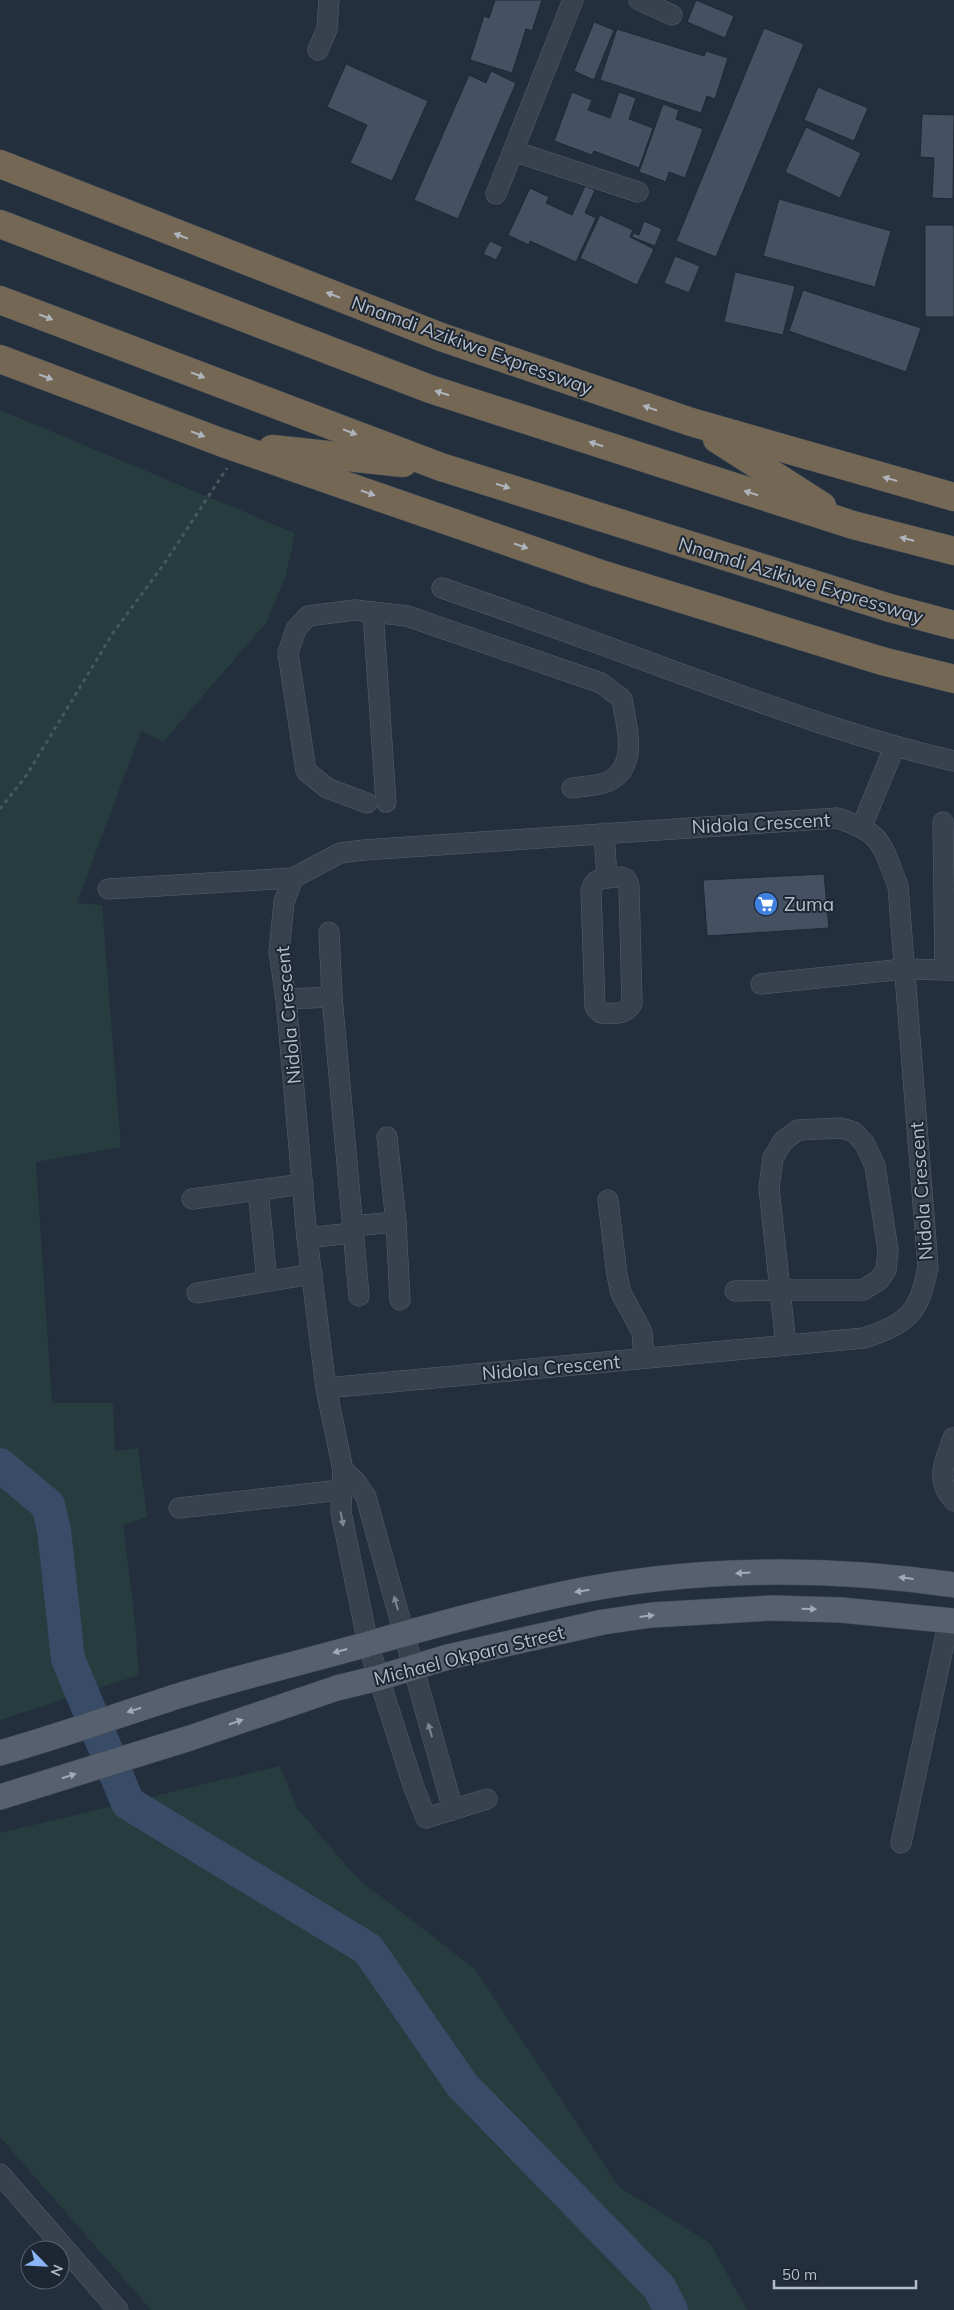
<svg xmlns="http://www.w3.org/2000/svg" width="954" height="2310" font-family="Mulish,sans-serif">
<rect width="100%" height="100%" fill="#242f3e"/>
<g fill="#263c3f">
<path d="M 0,410 L 295,533 L 286,575 L 266,623 L 163,742 L 141,731 L 77,903 L 102,905 L 121,1147 L 36,1162 L 52,1403 L 113,1403 L 115,1451 L 138,1448 L 147,1517 L 123,1525 L 135,1622 L 139,1675 L 0,1720 Z"/>
<path d="M 280,1766 L 298,1809 L 357,1878 L 475,1969 L 619,2187 L 710,2243 L 747,2310 L 151,2310 L 0,2137 L 0,1833 Z"/>
</g>
<g fill="none" stroke-linecap="round" stroke-linejoin="round">
<path stroke="#394c67" stroke-width="34" d="M 0,1465 L 48,1505 L 54,1530 L 68,1659 L 128,1803 L 368,1949 L 462,2085 L 659,2287 L 671,2310"/>
</g>
<g fill="#455162" stroke="#1f2835">
<path d="M 495,0 L 542,0 L 532,31 L 526,29 L 512,73 L 470,60 L 484,16 L 489,18 Z"/>
<path d="M 696,0 L 734,16 L 725,38 L 687,22 Z"/>
<path d="M 594,22 L 614,30 L 594,80 L 574,71 Z"/>
<path d="M 764,28 L 804,44 L 716,257 L 676,241 Z"/>
<path d="M 617,29 L 704,56 L 706,51 L 728,58 L 715,99 L 707,96 L 701,113 L 600,80 Z"/>
<path d="M 346,64 L 428,101 L 392,181 L 350,163 L 367,125 L 327,107 Z"/>
<path d="M 491,71 L 516,83 L 458,219 L 414,200 L 469,75 L 486,83 Z"/>
<path d="M 818,87 L 868,108 L 854,141 L 804,120 Z"/>
<path d="M 572,92 L 592,100 L 588,110 L 610,118 L 619,92 L 636,98 L 629,119 L 653,128 L 639,168 L 594,151 L 592,155 L 554,141 Z"/>
<path d="M 663,104 L 679,110 L 676,119 L 703,129 L 685,178 L 669,172 L 666,182 L 639,172 Z"/>
<path d="M 922,114 L 954,115 L 953,199 L 932,198 L 934,158 L 920,157 Z"/>
<path d="M 806,127 L 861,153 L 840,198 L 785,172 Z"/>
<path d="M 585,186 L 595,190 L 585,213 L 596,218 L 576,262 L 530,241 L 529,245 L 508,235 L 530,188 L 549,197 L 546,203 L 572,215 Z"/>
<path d="M 779,199 L 891,231 L 875,287 L 763,256 Z"/>
<path d="M 600,215 L 633,230 L 630,237 L 654,249 L 637,285 L 580,258 Z"/>
<path d="M 644,221 L 662,229 L 655,246 L 632,237 L 633,233 L 639,235 Z"/>
<rect x="925" y="225" width="29" height="92"/>
<path d="M 490,241 L 503,247 L 496,260 L 483,254 Z"/>
<path d="M 675,256 L 700,266 L 689,293 L 664,283 Z"/>
<path d="M 735,272 L 795,286 L 783,335 L 724,322 Z"/>
<path d="M 803,290 L 921,328 L 906,372 L 789,331 Z"/>
<path d="M 824,874 L 829,928 L 707,936 L 703,880 Z"/>
</g>
<g fill="none" stroke-linecap="round" stroke-linejoin="round">
<g stroke="#565f6c" stroke-width="21">
<g id="minor">
<path d="M 639,0 L 672,15"/>
<path d="M 318,50 L 327,29 L 329,0"/>
<path d="M 513,151 L 638,192"/>
<path d="M 496,194 L 573,0"/>
<path d="M 442,588 C 523,616 604,645 684,675 C 774,707 861,740 954,761"/>
<path d="M 373,612 L 386,802"/>
<path d="M 367,803 L 327,788 L 306,771 L 288,653 L 296,629 L 308,616 L 355,610 L 407,616 L 601,683 L 622,699 C 626,724 639,764 611,780 C 601,786 584,786 572,788"/>
<path d="M 943,822 L 945,970"/>
<path d="M 862,826 L 894,748"/>
<path d="M 604,833 L 607,878"/>
<path d="M 621,877 L 626,879 L 629,886 L 632,1003 C 626,1016 614,1013 601,1013 L 595,1007 L 591,891 C 594,876 608,878 621,877 Z"/>
<path d="M 108,889 L 293,878"/>
<path d="M 329,932 L 332,997 L 359,1296"/>
<path d="M 761,984 L 904,969 L 954,970"/>
<path d="M 286,999 L 332,997"/>
<path d="M 387,1137 L 396,1222 L 400,1300"/>
<path d="M 258,1190 L 267,1281"/>
<path d="M 192,1199 L 303,1184"/>
<path d="M 608,1200 L 617,1275 L 621,1293 L 642,1332 L 644,1358"/>
<path d="M 352,1226 L 396,1222"/>
<path d="M 307,1238 L 352,1233"/>
<path d="M 735,1291 L 780,1290 L 863,1290 L 879,1280 L 886,1270 L 888,1250 L 875,1166 L 865,1144 L 854,1132 L 841,1128 L 798,1130 L 783,1141 L 773,1158 L 769,1188 L 780,1290 L 786,1345"/>
<path d="M 197,1293 L 312,1274"/>
<path d="M 326,1388 L 864,1338 C 910,1323 919,1312 928,1267 L 898,886 C 881,843 883,833 837,818 L 364,850 L 340,853 L 293,878 L 284,902 L 279,952 L 286,999 L 307,1238 L 326,1388 L 343,1470 L 341,1512 L 368,1644 L 413,1785 L 426,1818 L 487,1799"/>
<path d="M 953,1438 C 945,1462 934,1479 954,1501"/>
<path d="M 343,1470 L 356,1482 L 366,1497 L 453,1810"/>
<path d="M 179,1508 L 341,1490"/>
<path d="M 901,1843 L 949,1620"/>
<path d="M 0,2174 L 118,2310"/>
</g>
</g>
<g stroke="#414a57" stroke-width="26">
<g id="major">
<path d="M 0,1753 C 60,1736 119,1715 178,1696 C 240,1677 304,1662 368,1644 C 432,1626 497,1608 563,1594 C 690,1567 825,1566 954,1585"/>
<path d="M 0,1797 L 190,1738 L 337,1688 L 378,1678 L 448,1657 L 603,1622 L 652,1615 L 772,1608 L 841,1610 L 954,1621"/>
</g>
</g>
<g stroke="#434c59" stroke-width="29">
<g id="highway">
<path d="M 0,164 L 441,337 L 691,422 L 954,497"/>
<path d="M 0,224 L 430,389 L 853,525 L 954,551"/>
<path d="M 0,300 L 441,467 L 890,608 L 954,625"/>
<path d="M 0,359 L 223,443 L 598,573 L 882,661 L 954,679"/>
<path d="M 717,439 L 822,506"/>
<path d="M 272,449 L 403,463"/>
</g>
</g>
<path stroke="#44595c" stroke-width="3" stroke-dasharray="4 4" stroke-linecap="butt" d="M 0,809 L 26,776 L 113,633 L 164,564 L 227,468"/>
<use href="#minor" stroke="#38414e" stroke-width="20"/>
<use href="#major" stroke="#56606e" stroke-width="25"/>
<use href="#highway" stroke="#746855" stroke-width="28"/>
</g>
<defs><path id="oneway-solid" d="M-6-.8H1V-3.2L6.5 0L1 3.2V.8H-6Z" transform="scale(1.25)"/></defs>
<g fill="#aeb4bd">
<use href="#oneway-solid" transform="translate(181 236) rotate(-159)"/>
<use href="#oneway-solid" transform="translate(333 295) rotate(-159)"/>
<use href="#oneway-solid" transform="translate(46 317) rotate(21)"/>
<use href="#oneway-solid" transform="translate(198 375) rotate(21)"/>
<use href="#oneway-solid" transform="translate(46 377) rotate(21)"/>
<use href="#oneway-solid" transform="translate(442 393) rotate(-162)"/>
<use href="#oneway-solid" transform="translate(650 408) rotate(-161)"/>
<use href="#oneway-solid" transform="translate(350 432) rotate(21)"/>
<use href="#oneway-solid" transform="translate(198 434) rotate(21)"/>
<use href="#oneway-solid" transform="translate(596 444) rotate(-162)"/>
<use href="#oneway-solid" transform="translate(890 479) rotate(-164)"/>
<use href="#oneway-solid" transform="translate(503 486) rotate(18)"/>
<use href="#oneway-solid" transform="translate(368 493) rotate(19)"/>
<use href="#oneway-solid" transform="translate(751 493) rotate(-162)"/>
<use href="#oneway-solid" transform="translate(907 539) rotate(-166)"/>
<use href="#oneway-solid" transform="translate(521 546) rotate(19)"/>
</g>
<g fill="#7c8592">
<use href="#oneway-solid" transform="translate(342 1519) rotate(79)"/>
<use href="#oneway-solid" transform="translate(396 1603) rotate(-106)"/>
<use href="#oneway-solid" transform="translate(430 1730) rotate(-106)"/>
</g>
<g fill="#a1aab7">
<use href="#oneway-solid" transform="translate(743 1573) rotate(177)"/>
<use href="#oneway-solid" transform="translate(906 1578) rotate(-173)"/>
<use href="#oneway-solid" transform="translate(582 1591) rotate(171)"/>
<use href="#oneway-solid" transform="translate(809 1609) rotate(2)"/>
<use href="#oneway-solid" transform="translate(647 1616) rotate(-7)"/>
<use href="#oneway-solid" transform="translate(340 1651) rotate(165)"/>
<use href="#oneway-solid" transform="translate(134 1710) rotate(162)"/>
<use href="#oneway-solid" transform="translate(236 1722) rotate(-19)"/>
<use href="#oneway-solid" transform="translate(69 1776) rotate(-18)"/>
</g>
<defs>
<g id="supermarket-disc" transform="scale(1.25)"><circle r="9.5" fill="#3f7fe0" stroke="#1d2633"/><path d="M-6-5.5h2.5l.6 2H6L4.5 2H-2.5L-4.4-4H-6ZM-1.5 3.2a1.3 1.3 0 1 0 .1 0ZM3 3.2a1.3 1.3 0 1 0 .1 0Z" fill="#fff"/></g>
</defs>
<g fill-rule="evenodd">
<use href="#supermarket-disc" x="766" y="904"/>
</g>
<g text-anchor="middle" stroke-width="4" stroke-linejoin="round" paint-order="stroke">
<g font-size="19" fill="#b4bcc9" stroke="#1d2633">
<text transform="translate(472 345) rotate(20)" y="7">Nnamdi Azikiwe Expressway</text>
<text transform="translate(801 580) rotate(17)" y="7">Nnamdi Azikiwe Expressway</text>
<text transform="translate(761 823) rotate(-3)" y="7">Nidola Crescent</text>
<text transform="translate(288 1015) rotate(-95)" y="7">Nidola Crescent</text>
<text transform="translate(921 1191) rotate(-94)" y="7">Nidola Crescent</text>
<text transform="translate(551 1367) rotate(-5)" y="7">Nidola Crescent</text>
<text transform="translate(469 1655) rotate(-14)" y="7">Michael Okpara Street</text>
</g>
<g font-size="19" fill="#b4bcc9" stroke="#1d2633" text-anchor="start">
<text x="784" y="911">Zuma</text>
</g>
</g>
<g transform="translate(45 2265) rotate(114)"><circle r="24" fill="#1d2633" stroke="#59626f"/>
<path d="M0-4L9 19L0 12L-9 19Z" fill="#8ab4f8"/>
<text y="-8" font-size="14" font-weight="bold" text-anchor="middle" fill="#b4bcc9">N</text>
</g>
<path d="M774 2280v8h142v-8" fill="none" stroke="#b4bcc9" stroke-width="2.5"/>
<text x="782" y="2280" font-size="15" fill="#b4bcc9" stroke="#1d2633" stroke-width="4" paint-order="stroke">50 m</text>
</svg>
